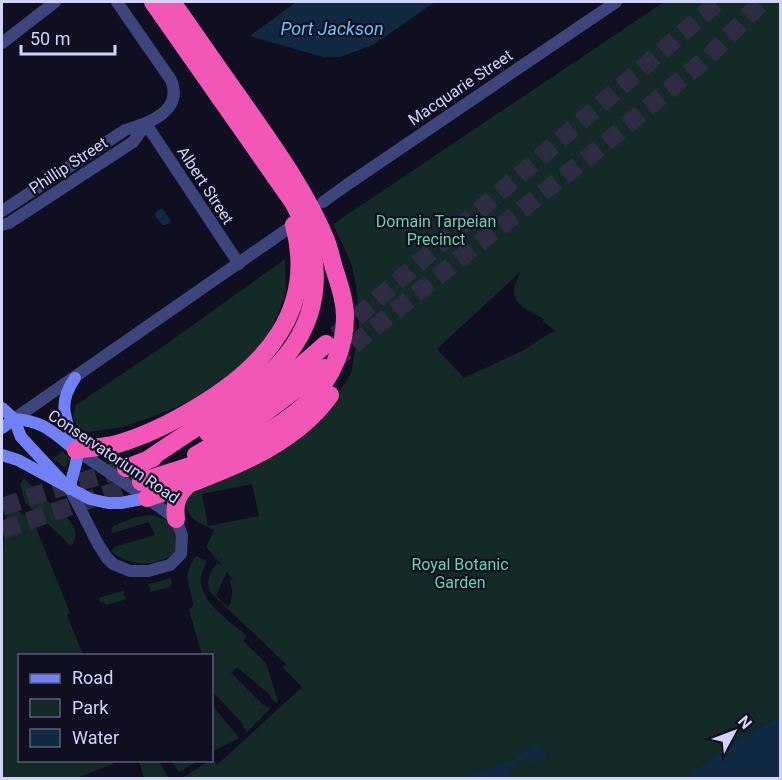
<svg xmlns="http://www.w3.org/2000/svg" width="782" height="780" font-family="Roboto,sans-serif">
<rect width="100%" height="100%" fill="#100f21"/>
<g fill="#132a26" fill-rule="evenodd">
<path d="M 664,2 L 780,2 L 780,717 C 747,733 713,753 686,778 L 182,778 L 206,763 L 215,761 L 217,765 L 302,687 L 282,667 L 287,665 L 210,592 C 206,580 209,571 218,563 L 222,565 L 206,547 L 214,530 C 199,523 187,519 185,502 L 190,493 L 219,483 L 241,473 L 266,457 L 332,402 L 351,374 L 359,326 L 357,292 L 352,265 L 333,224 ZM 520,272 C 518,278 514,285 514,291 C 513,305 534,313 544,319 L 543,322 L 556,331 L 545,336 L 524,350 L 464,378 L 437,349 ZM 252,484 L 259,516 L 208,526 L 202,494 ZM 227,571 L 233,580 L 230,581 C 233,590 233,599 228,607 L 216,596 Z"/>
<path d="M 285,259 L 286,293 L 272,328 L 262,344 L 233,377 L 192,400 L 170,410 L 123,427 L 88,432 L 77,427 L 73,416 L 76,405 L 168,343 Z"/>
<path d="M 62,451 L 70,458 L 65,468 L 54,459 Z"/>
<path d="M 24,478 L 64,517 L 66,516 C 74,526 80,534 71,546 L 25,502 L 20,484 Z"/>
<path d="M 15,509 L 26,516 L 36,528 L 70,613 L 67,615 L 83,655 L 20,656 L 20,760 L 120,761 L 77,778 L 2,778 L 2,552 C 7,539 0,510 15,509 Z"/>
<path d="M 151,515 L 166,520 L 175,526 C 176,533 179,543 176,549 C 174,555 167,558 162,560 C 144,567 128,563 113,553 L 111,551 L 114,547 L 155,535 L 149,522 L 113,533 L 111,531 L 113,526 L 136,517 Z"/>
<path d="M 196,556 L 207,561 C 205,566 201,573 201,579 C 199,602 231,622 247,636 L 243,641 L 266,663 L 278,701 L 276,703 L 270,698 L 271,696 L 237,667 L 231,673 L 263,705 L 271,708 L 247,732 L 242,725 L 243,724 L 212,691 L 212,656 L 202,655 L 189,610 L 193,606 L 193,603 C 189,583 182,575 196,556 Z"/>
<path d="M 170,578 L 172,583 L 170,587 L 150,592 L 151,590 L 150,587 L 147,585 Z"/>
<path d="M 125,590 L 123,594 L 127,599 L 106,605 L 103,602 L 100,603 L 99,598 Z"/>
<path d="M 212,705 L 239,738 L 213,751 L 212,749 Z"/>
<path d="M 139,761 L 159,761 L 169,778 L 144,778 Z"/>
<path d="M 172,761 L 198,761 L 179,772 Z"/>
</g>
<g fill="#112a42">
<path d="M 296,2 L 435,2 L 373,45 L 340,57 L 323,57 L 250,36 Z"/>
<path d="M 162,208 L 171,221 L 166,225 L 162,225 L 155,215 L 156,212 Z"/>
<path d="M 780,717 L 780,778 L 686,778 C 713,753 747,733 780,717 Z"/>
<path d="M 537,743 L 544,747 L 546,751 L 546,757 C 541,761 538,764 532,762 C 531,761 530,759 528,759 C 520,757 509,772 506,778 L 468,778 C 482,768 498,767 513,760 C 522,755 528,747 537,743 Z"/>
</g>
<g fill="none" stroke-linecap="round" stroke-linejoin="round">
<g stroke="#2d2c42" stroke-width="18" stroke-dasharray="18 9" stroke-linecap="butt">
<path d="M 336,335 L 718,2"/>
<path d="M 332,362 L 464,255 L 602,146 L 709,56 L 762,2"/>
<path d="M 2,507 L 39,494 L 126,468"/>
<path d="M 2,530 L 141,482"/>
</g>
<g stroke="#3e447c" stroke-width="12">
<path d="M 2,43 L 55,2"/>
<path d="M 146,124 L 239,264"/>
<path d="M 323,202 L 348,184 L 616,2"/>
<path d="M 2,211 L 125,130 C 148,124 184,111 171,80 L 117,2"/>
<path d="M 2,225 L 9,223 L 133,142 L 146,124"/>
<path d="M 14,419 L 289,228"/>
<path d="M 70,489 L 98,544 L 107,558 L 113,564 L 130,571 L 148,571 L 170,565 L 181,554 L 182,535 L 176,519 L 147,498 L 76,450"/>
</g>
<g stroke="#7180f4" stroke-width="12">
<path d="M 2,408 L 14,419 L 21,437 L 61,480"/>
<path d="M 14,419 C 44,421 53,432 75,450"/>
<path d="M 2,428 L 14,419"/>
<path d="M 2,455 L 18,460 L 90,499 L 108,503 L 121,503 L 147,498"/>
<path d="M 70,489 C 71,477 76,468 77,457 C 71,425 53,409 75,378"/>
</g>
<g stroke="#f257b7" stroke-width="18">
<path d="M 208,433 C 251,408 289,377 326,344"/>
<path d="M 76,450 C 89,448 103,447 117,444 C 145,436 171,423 196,408 C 265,367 317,310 294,225"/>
<path d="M 196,455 L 247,426 L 324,368"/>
<path d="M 143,463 C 172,443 202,424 231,404 C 248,391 266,379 280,363 C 324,315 324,256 293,202 L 153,2"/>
<path d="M 126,468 L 153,458"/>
<path d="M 141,482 C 194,464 236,455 283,422 C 293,415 303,408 311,399 C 332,377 345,347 345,317 C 345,300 339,284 334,268 C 331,258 329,247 325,238 C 305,190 274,148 245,106 C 220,71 196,36 172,2"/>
<path d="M 147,498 C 209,477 291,451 330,395"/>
<path d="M 176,519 C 174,503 177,494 190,483"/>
</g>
</g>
<g text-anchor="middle" stroke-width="4.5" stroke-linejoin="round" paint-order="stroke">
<g font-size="16" fill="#d2d3fb" stroke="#100f21">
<text transform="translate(460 87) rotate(-34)" y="6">Macquarie Street</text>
<text transform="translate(68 165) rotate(-33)" y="6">Phillip Street</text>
<text transform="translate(206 185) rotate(57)" y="6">Albert Street</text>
<text transform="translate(114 456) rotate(34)" y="6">Conservatorium Road</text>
</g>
<g font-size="16" fill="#64d5a9" stroke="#100f21">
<text x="436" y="227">Domain Tarpeian<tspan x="436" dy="18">Precinct</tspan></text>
<text x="460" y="570">Royal Botanic<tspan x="460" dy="18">Garden</tspan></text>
</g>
<g font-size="18" font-style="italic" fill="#69c6f3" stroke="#100f21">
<text x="332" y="35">Port Jackson</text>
</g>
</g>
<rect width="782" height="780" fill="none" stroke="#d2d3fb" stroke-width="6"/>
<rect x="18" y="654" width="195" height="108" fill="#100f21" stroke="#5e5d78" stroke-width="1.5"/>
<rect x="30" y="674" width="30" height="9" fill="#7180f4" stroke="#5e5d78" stroke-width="1.5"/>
<text x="72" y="684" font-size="18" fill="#d2d3fb">Road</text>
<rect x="30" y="699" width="30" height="18" fill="#132a26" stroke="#5e5d78" stroke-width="1.5"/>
<text x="72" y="714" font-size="18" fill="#d2d3fb">Park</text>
<rect x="30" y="729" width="30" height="18" fill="#112a42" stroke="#5e5d78" stroke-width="1.5"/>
<text x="72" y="744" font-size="18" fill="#d2d3fb">Water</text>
<g transform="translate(734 732) rotate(49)" stroke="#100f21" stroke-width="4.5" paint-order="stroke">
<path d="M0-4.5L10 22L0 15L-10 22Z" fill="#d2d3fb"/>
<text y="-9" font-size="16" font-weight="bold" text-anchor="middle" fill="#d2d3fb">N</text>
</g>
<path d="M21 45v9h94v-9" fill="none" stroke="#d2d3fb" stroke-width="3"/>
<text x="30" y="45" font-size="18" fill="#d2d3fb" stroke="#100f21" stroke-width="4.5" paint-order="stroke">50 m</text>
</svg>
